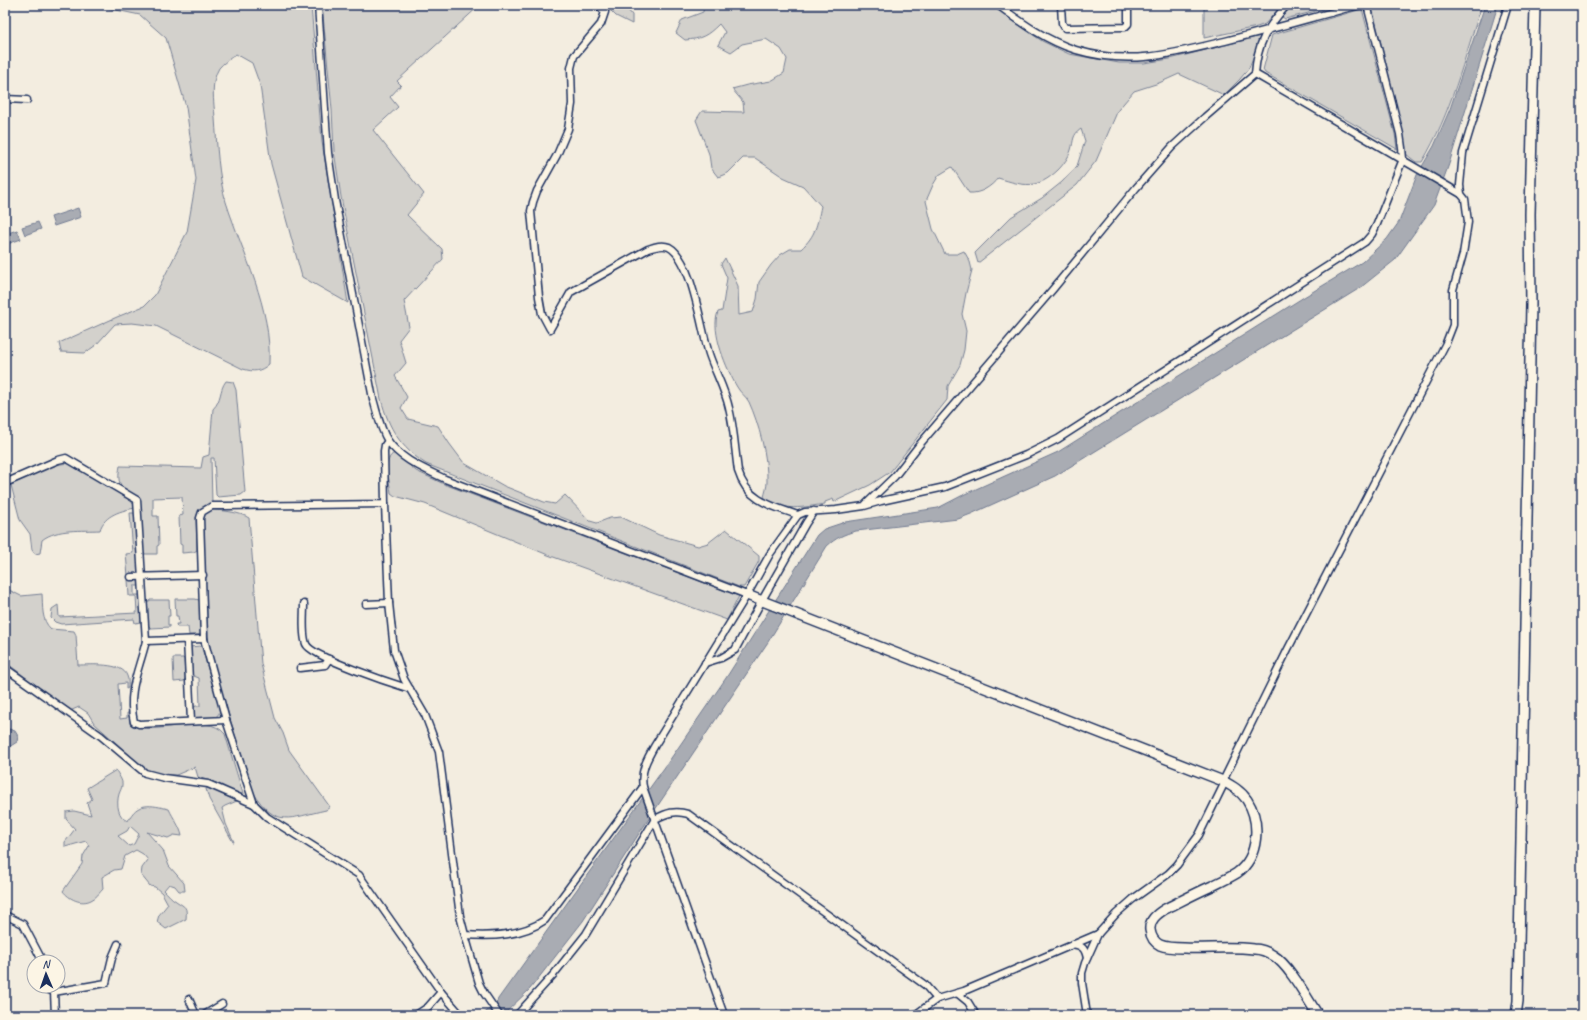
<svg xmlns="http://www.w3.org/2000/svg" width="1587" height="1020" font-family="Caveat,sans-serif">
<rect width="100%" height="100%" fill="#f3ede0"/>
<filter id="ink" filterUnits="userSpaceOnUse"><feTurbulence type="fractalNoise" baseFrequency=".025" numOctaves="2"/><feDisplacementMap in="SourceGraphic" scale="8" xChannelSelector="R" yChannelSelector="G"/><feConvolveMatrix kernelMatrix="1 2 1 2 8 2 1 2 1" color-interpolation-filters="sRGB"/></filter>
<g filter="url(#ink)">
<g fill="#d3d1cc" stroke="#778095" fill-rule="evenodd">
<path d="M 92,5 L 311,5 L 322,142 L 348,303 L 302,277 L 271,164 L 260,85 L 252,63 L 236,54 C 231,58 223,63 219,68 C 210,83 214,101 215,118 C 217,146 218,175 226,202 C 243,255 272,307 269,364 C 260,372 254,372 243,369 L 156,326 L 132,323 L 115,324 L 96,345 L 85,353 L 61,352 L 59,343 L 117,317 L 144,306 L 155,295 L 187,232 L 196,180 L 186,107 L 166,38 L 140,15 Z"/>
<path d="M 322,5 L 480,5 L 397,81 L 401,85 L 390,97 L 398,107 L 373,130 L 424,194 L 407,215 L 442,249 L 443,259 L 404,301 L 409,327 L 399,340 L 406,363 L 395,376 L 407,397 L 401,408 L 408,419 L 438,426 L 449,443 L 464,463 L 504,486 L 544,502 L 555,504 L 565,495 L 590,521 L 597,523 L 610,518 L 621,517 L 659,535 L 698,546 L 708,543 L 726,529 L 759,556 L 759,561 L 744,587 L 739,587 L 426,464 C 400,447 389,429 381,399 L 341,197 L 334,151 L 332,110 Z"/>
<path d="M 605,5 L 624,5 L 632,15 L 632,24 L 616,16 Z"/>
<path d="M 704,5 L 990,5 L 1042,41 L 1069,54 L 1119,63 L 1144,63 L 1170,59 L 1261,36 L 1249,68 L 1240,79 L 1224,95 L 1179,74 L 1159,83 L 1134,91 L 1118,110 L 1096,161 L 1077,185 L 978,263 L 975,253 L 1011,217 L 1042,198 L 1062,182 L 1077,166 L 1085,141 L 1081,129 C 1072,135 1074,140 1071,150 C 1069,157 1063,165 1058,170 C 1037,190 1024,186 998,178 C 991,187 980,194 969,193 L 952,167 L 939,175 L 933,185 L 926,201 L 933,229 L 945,254 L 957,254 L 964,251 L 970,262 L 972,270 L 966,293 L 962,314 L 966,331 L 964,350 L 960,365 L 948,386 L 947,400 L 890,472 L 870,485 L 834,502 L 833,499 L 825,502 L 825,504 C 804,507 782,513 764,497 C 765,493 767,487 767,482 C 768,458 759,424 749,402 C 746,396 740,393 737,387 C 727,370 710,331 718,312 L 722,311 L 727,278 L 721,264 L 725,258 L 738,286 L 739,315 L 753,312 L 757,299 L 759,282 L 771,265 L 780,255 L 790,249 L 801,249 C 816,235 817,225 821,206 L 803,186 L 783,177 L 755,158 L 743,158 L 728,173 L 718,177 L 711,168 L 709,154 L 696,120 L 702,111 L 744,112 L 743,102 L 732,89 L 747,85 L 771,81 L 784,73 L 787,59 L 781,49 L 766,39 L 742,44 L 731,52 L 718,45 L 725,32 L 719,24 C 707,36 701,39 685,40 L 676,33 L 682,20 L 703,12 Z"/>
<path d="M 1204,5 L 1282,5 L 1265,24 L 1257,27 L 1204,38 Z"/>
<path d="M 1293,5 L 1339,5 L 1285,19 L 1282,17 Z"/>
<path d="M 1381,5 L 1482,5 C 1464,58 1451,114 1422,162 L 1416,162 L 1406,154 L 1403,133 L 1372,7 Z"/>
<path d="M 1362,9 L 1395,134 L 1397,149 L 1265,73 L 1263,70 L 1272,35 Z"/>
<path d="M 226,381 L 233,382 L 236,390 L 245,492 L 241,495 L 218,497 L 216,495 L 214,458 L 211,458 L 212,504 C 203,505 199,509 196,518 L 197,550 L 194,552 L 182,553 L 182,545 L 180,544 L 179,516 L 183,515 L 182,497 L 153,498 L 153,516 L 158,516 L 159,545 L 157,546 L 157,554 L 145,554 L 142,550 L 140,498 C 122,490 116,486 120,466 L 201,468 L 203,457 L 209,455 L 213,409 C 222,400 219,390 226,381 Z"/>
<path d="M 395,453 L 416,471 L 444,484 L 739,596 L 727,620 L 548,555 L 425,504 L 395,496 L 391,493 C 390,483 382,457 395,453 Z"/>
<path d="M 70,463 L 131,501 L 136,508 C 122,510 104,515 100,530 C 82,531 57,528 42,540 L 40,553 L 35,554 L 32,550 L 30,534 L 20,520 L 11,485 C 30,476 48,464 70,463 Z"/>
<path d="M 210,510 C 220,510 240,512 249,518 L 261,664 L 275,718 L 283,733 L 289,750 L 330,807 L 326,810 C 289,818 276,829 253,792 L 209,652 L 202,519 L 204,513 Z"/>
<path d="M 130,513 L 136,513 L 140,571 L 139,574 L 128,576 L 126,554 L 133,553 Z"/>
<path d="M 128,580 L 139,580 L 140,586 L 134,586 L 134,595 L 140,595 L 142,622 L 135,623 L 134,619 L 61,624 L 55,622 L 51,618 L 52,609 L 58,605 L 59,617 L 137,613 L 136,596 L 129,596 Z"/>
<path d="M 5,588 L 21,596 L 42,594 C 43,607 41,620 51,629 L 74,631 L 76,635 L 78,665 C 90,665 123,662 127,676 C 129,680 128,685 128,688 L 126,689 L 126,683 L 118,684 L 120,719 L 127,718 L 127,713 L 129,713 L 130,724 C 153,739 207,710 225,734 L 244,797 L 219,784 L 198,777 L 195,767 L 176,775 L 164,775 L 146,770 L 94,723 L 88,713 L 79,707 L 70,711 L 8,664 L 5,661 Z"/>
<path d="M 175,599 L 195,599 L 199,600 L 200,604 L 201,635 L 189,635 L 188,627 L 177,627 L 176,624 L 179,624 L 178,616 L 176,616 Z"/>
<path d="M 150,600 L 169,600 L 170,616 L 168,616 L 168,625 L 170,625 L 170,627 L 151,628 C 144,624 146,612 146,605 Z"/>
<path d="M 200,646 L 202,648 L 220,710 C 218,722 203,718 194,719 L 193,717 L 192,708 L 196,706 L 200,706 L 199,678 L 191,675 L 190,647 Z"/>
<path d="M 173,658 L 183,658 L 184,659 L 185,678 L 184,681 L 174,682 Z"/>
<path d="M 116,770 C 118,775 123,780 122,785 C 122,788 120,791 119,794 C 116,804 118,818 128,821 C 137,801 151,805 169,809 C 173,818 180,826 182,836 L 174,835 L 168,838 L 147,832 L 163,850 L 169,866 L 184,883 L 185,891 L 179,891 L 175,886 L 169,884 L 164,890 C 167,893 172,899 176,901 C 186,908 187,906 186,919 L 166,929 L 157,922 L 159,915 L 168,904 L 162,893 L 155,887 L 150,886 L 141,875 L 142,868 L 148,860 L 143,854 L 136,850 L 125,856 L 121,869 L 114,870 L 102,877 L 103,889 C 100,892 96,898 91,900 C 81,905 69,899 63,891 L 82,864 L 83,856 L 89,846 L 86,841 L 65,847 L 65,842 L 75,829 L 66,819 L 66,812 L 74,811 L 91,815 L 87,803 L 92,799 L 87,788 ZM 130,826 L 139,834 L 134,844 L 129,846 L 118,836 L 127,831 Z"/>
<path d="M 207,787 L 237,801 L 225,806 L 222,808 L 226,824 L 234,842 L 233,842 L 209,799 L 206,789 Z"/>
</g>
<g fill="#a9acb3" stroke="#707a91">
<path d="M 1485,5 L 1498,5 L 1449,164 L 1434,205 L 1395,260 L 1360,288 L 1055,476 L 971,514 L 958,519 L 856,531 C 844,534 836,538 827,546 L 768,642 L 640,832 L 583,921 L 530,989 L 504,1014 L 482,1015 L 496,1004 L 498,999 L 667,764 L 726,678 L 817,535 L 824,529 L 845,522 L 938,508 L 965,494 L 1058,452 L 1304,297 L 1362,262 L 1387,239 L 1399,222 L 1417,175 L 1434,146 L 1450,109 Z"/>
<path d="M 78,208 L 81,217 L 54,226 L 51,217 Z"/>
<path d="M 38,222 L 41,229 L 25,235 L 22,227 Z"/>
<path d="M 17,230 L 21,239 L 5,245 L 5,234 Z"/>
<path d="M 9,729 L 15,731 L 18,736 L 17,742 L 9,747 L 5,745 L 5,730 Z"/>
</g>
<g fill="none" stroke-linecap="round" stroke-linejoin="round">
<g stroke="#1b2f5e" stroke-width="9">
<g id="street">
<path d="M 318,5 L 328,153 L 335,200 L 373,399 C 377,412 380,429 388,441 C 401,460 425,469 445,479 L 747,595"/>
<path d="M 598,5 L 605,12 L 601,24 L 574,56 L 571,68 L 572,104 L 568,129 L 557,155 L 537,191 L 533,202 L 531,211 L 539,297 L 542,314 L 550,329 L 571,292 L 648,249 C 654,247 662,244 669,247 C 692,259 701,329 709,354 C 715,372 725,389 729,408 C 734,428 735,450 738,471 C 747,501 771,506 798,515"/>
<path d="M 998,5 C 1022,23 1047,41 1076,50 C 1130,66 1172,54 1225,41 C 1270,30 1314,17 1359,5"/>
<path d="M 1061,5 L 1062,23 L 1065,28 L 1125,27 L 1128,24 L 1128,5"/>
<path d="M 1255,74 L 1461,194"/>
<path d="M 5,99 L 27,100"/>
<path d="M 388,441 L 385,445 L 384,451 L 385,504 L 226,506 L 212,506 L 202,512 L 200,518 L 204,639 L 226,720 L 254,804 L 267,817 L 359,875 L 441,992 L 428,1007 L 416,1015"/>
<path d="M 5,483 L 58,460 L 66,458 L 137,500 L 146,641 L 204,639"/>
<path d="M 385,504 L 389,603 L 394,650 L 404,679 L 425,715 L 439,752 L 460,916 L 465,935 C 492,937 522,936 545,920 L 643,787"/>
<path d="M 866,504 L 895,476 L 920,444 L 1053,289 L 1136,188 L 1172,147 L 1205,117 L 1255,74 C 1257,44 1267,27 1287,5"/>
<path d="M 131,577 L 203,575"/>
<path d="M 304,604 C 304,615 302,634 306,644 C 311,657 394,684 410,689"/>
<path d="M 366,604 L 389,603"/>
<path d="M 187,640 L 191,721"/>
<path d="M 146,641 C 139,670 127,691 134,722 L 139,724 L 226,720"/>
<path d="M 705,663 L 721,658 L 735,650 L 761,602 L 806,523 L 814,511"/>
<path d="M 5,668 L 101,736 L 145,773 L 164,778 L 208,784 L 254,804"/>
<path d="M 300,668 L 325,665 L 329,659"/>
<path d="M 1223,781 L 1288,649 L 1446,343 L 1453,325 L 1453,290 L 1463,254 L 1468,222 L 1465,199 L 1461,194 L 1460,185 L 1463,153 L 1508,5"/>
<path d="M 5,915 L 23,924 L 43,962"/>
<path d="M 465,935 L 479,983 L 484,993 L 499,1015"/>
<path d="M 1073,944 C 1083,946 1085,949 1087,958"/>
<path d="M 45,986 L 49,990 L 54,992 L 55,1015"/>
<path d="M 54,992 L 106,983 L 112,958 L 118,944"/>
<path d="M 441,992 L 461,1015"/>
<path d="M 957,993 L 968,1002 L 976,1015"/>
<path d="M 189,999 L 196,1015"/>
<path d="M 937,999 L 964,991 L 1098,934"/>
<path d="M 5,1012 L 7,1015"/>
<path d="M 204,1015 L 222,1004"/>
<path d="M 517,1015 L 554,974 L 586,934 L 655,819 C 667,813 675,810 688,814 L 925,985 L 937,999 L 915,1015"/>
<path d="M 724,1015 L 643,787 C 640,771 647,759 655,745 L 747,595 L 770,554 L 798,515 L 805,512 L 836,510 L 864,506 L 881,501 L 945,487 L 1026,455 L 1058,439 L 1365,242 L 1372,234 L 1377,224 L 1403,159 L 1402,148 L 1400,134 L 1367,5"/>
<path d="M 1087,1015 L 1082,983 L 1082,973 L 1085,963 L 1098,934 L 1116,914 L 1133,899 L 1168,874 L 1177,865 L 1199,835 L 1225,782"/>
</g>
</g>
<g stroke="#1b2f5e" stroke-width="12">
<g id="secondary">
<path d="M 747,595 L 1223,781 C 1232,786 1241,791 1247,800 C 1261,822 1259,857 1237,873 C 1229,878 1220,882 1212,886 C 1196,893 1181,901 1165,909 C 1157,914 1149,920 1150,930 C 1151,937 1154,942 1160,945 C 1167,948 1176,948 1184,948 C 1207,949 1231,946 1254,949 C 1261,949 1268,952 1274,956 C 1289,965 1308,1000 1318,1015"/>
<path d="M 1516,1015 L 1518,1001 L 1531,304 L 1530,214 L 1535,5"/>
</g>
</g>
<use href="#street" stroke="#fcf5e5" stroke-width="6"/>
<use href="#secondary" stroke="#fcf5e5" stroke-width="9"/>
</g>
</g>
<rect width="1587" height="1020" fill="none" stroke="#fcf5e5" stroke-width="20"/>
<rect x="10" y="10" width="1567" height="1000" fill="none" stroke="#1b2f5e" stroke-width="1.5" filter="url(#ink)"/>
<g transform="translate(46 974) rotate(358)"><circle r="19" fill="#fcf5e5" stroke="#a2a6af"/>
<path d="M0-3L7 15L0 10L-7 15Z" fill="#1b2f5e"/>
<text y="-6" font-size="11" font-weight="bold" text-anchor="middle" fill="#1b2f5e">N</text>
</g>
</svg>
